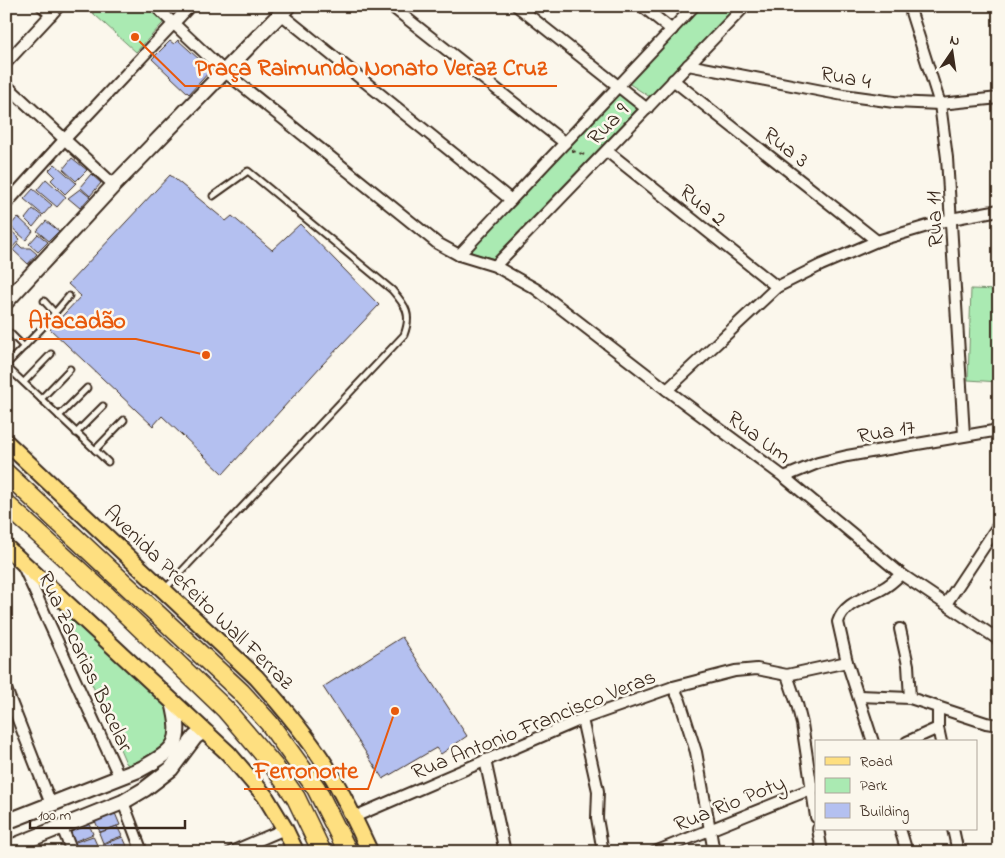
<svg xmlns="http://www.w3.org/2000/svg" width="1005" height="858" font-family="'Indie Flower',sans-serif">
<rect width="100%" height="100%" fill="#fbf7ec"/>
<filter id="ink" filterUnits="userSpaceOnUse"><feTurbulence type="fractalNoise" baseFrequency=".02" numOctaves="2"/><feDisplacementMap in="SourceGraphic" scale="10" xChannelSelector="R" yChannelSelector="G"/><feConvolveMatrix kernelMatrix="1 2 1 2 8 2 1 2 1" color-interpolation-filters="sRGB"/></filter>
<g filter="url(#ink)">
<g fill="#aaeab2" stroke="#728a68">
<path d="M 85,6 L 147,6 L 164,22 L 136,52 Z"/>
<path d="M 702,6 L 739,6 L 650,97 L 628,83 Z"/>
<path d="M 618,93 L 642,111 L 499,260 L 469,252 Z"/>
<path d="M 971,289 L 999,290 L 999,382 L 968,380 Z"/>
<path d="M 57,603 L 168,707 L 174,739 L 135,769 L 126,763 Z"/>
</g>
<g fill="#b4c0f0" stroke="#3b2a1e">
<path d="M 178,40 L 211,70 L 189,94 L 152,59 L 170,41 L 174,44 Z"/>
<path d="M 72,158 L 87,170 L 76,181 L 63,169 Z"/>
<path d="M 55,164 L 76,183 L 65,194 L 51,180 L 55,176 L 49,170 Z"/>
<path d="M 91,174 L 101,183 L 90,196 L 80,187 Z"/>
<path d="M 170,175 L 226,221 L 232,216 L 272,250 L 300,224 L 379,305 L 321,366 L 223,474 L 162,416 L 153,426 L 50,329 L 81,296 L 68,284 Z"/>
<path d="M 46,179 L 66,197 L 57,207 L 37,190 Z"/>
<path d="M 33,189 L 52,205 L 43,215 L 24,199 Z"/>
<path d="M 80,189 L 90,197 L 80,208 L 68,198 Z"/>
<path d="M 33,209 L 42,216 L 33,227 L 25,219 Z"/>
<path d="M 18,217 L 33,231 L 26,240 L 10,226 Z"/>
<path d="M 46,221 L 59,231 L 49,241 L 37,231 Z"/>
<path d="M 6,226 L 20,239 L 12,248 L 6,242 Z"/>
<path d="M 38,234 L 48,242 L 38,252 L 29,244 Z"/>
<path d="M 18,244 L 22,248 L 30,248 L 37,254 L 28,264 L 13,250 Z"/>
<path d="M 402,637 L 467,736 L 441,754 L 436,748 L 383,779 L 323,687 Z"/>
<path d="M 115,813 L 120,825 L 100,832 L 95,821 Z"/>
<path d="M 89,824 L 93,834 L 73,842 L 69,831 Z"/>
<path d="M 117,826 L 122,836 L 103,843 L 99,833 Z"/>
<path d="M 93,836 L 97,845 L 77,852 L 73,843 Z"/>
<path d="M 123,837 L 127,846 L 112,852 L 106,852 L 103,844 Z"/>
</g>
<g fill="none" stroke-linecap="round" stroke-linejoin="round">
<g stroke="#3b2a1e" stroke-width="9">
<g id="lane">
<path d="M 44,301 L 55,313"/>
<path d="M 10,333 L 24,347"/>
<path d="M 6,365 L 42,328 L 69,296"/>
<path d="M 6,366 L 108,462"/>
<path d="M 24,382 L 51,354"/>
<path d="M 41,399 L 70,369"/>
<path d="M 59,416 L 87,388"/>
<path d="M 76,433 L 103,406"/>
<path d="M 95,450 L 124,420"/>
<path d="M 165,589 L 404,335 C 412,314 406,306 392,290 L 248,171 L 213,196"/>
</g>
</g>
<g stroke="#3b2a1e" stroke-width="14">
<g id="street">
<path d="M 42,6 L 51,15"/>
<path d="M 155,6 L 225,72 L 437,243 L 459,255 L 495,266 L 536,289 L 667,390 L 784,477 L 901,574 L 999,640"/>
<path d="M 391,6 L 565,143"/>
<path d="M 517,6 L 647,109"/>
<path d="M 642,6 L 672,30"/>
<path d="M 909,6 L 940,104 L 947,158 L 964,435"/>
<path d="M 281,14 L 511,200"/>
<path d="M 6,63 L 59,6"/>
<path d="M 688,65 L 843,95 L 894,102 L 940,104 L 999,98"/>
<path d="M 673,80 L 877,241"/>
<path d="M 6,85 L 114,185"/>
<path d="M 607,151 L 777,287"/>
<path d="M 6,204 L 64,140 L 190,6"/>
<path d="M 459,255 L 694,6"/>
<path d="M 495,266 C 579,180 662,92 745,6"/>
<path d="M 667,390 L 777,287 L 821,265 L 877,241 L 951,219 L 999,210"/>
<path d="M 784,477 L 818,463 L 847,456 L 999,430"/>
<path d="M 23,566 L 119,776"/>
<path d="M 946,604 L 999,524"/>
<path d="M 900,629 L 908,665 L 910,698"/>
<path d="M 787,675 L 797,704 L 802,724 L 816,817"/>
<path d="M 673,687 L 680,701 L 696,752 L 714,852"/>
<path d="M 6,689 L 51,804"/>
<path d="M 859,696 L 910,698 L 986,723 L 999,725"/>
<path d="M 938,707 L 938,728 L 941,742"/>
<path d="M 582,719 L 598,791 L 597,818 L 603,852"/>
<path d="M 873,742 L 847,662 L 838,622 C 844,602 867,598 882,589 C 890,585 895,580 901,574"/>
<path d="M 907,742 L 938,728"/>
<path d="M 485,760 L 505,852"/>
<path d="M 123,802 L 142,852"/>
<path d="M 354,817 L 582,719 L 673,687 L 735,671 L 757,669 L 787,675 L 847,662"/>
<path d="M 62,827 L 72,852"/>
<path d="M 818,829 L 822,852"/>
<path d="M 900,829 L 907,852"/>
<path d="M 953,829 L 958,852"/>
<path d="M 231,852 L 285,829"/>
<path d="M 655,852 L 816,787"/>
</g>
</g>
<g stroke="#3b2a1e" stroke-width="18">
<g id="secondary">
<path d="M 6,302 L 114,185 L 288,6"/>
<path d="M 6,822 L 141,769 C 177,749 183,743 173,702"/>
<path d="M 6,849 L 123,802 L 145,789 L 171,769 L 195,737 L 201,733 L 207,733"/>
</g>
</g>
<g stroke="#3b2a1e" stroke-width="19">
<g id="primary">
<path d="M 6,442 L 256,677 C 281,705 306,734 326,766 C 343,793 356,822 370,852"/>
<path d="M 6,547 L 228,753 L 265,796 L 285,829 L 296,852"/>
</g>
</g>
<g stroke="#3b2a1e" stroke-width="21">
<g id="highway">
<path d="M 6,473 L 241,692 L 269,723 L 316,788 L 348,852"/>
<path d="M 6,504 L 107,596 L 225,709 L 273,765 L 296,798 L 322,852"/>
</g>
</g>
<path stroke="#3b2a1e" stroke-width="2" stroke-dasharray="5 4" stroke-linecap="butt" d="M 572,149 L 573,151 L 588,156"/>
<use href="#lane" stroke="#fbf7ec" stroke-width="5"/>
<use href="#street" stroke="#fbf7ec" stroke-width="10"/>
<use href="#secondary" stroke="#fbf7ec" stroke-width="14"/>
<use href="#primary" stroke="#fedf80" stroke-width="15"/>
<use href="#highway" stroke="#fedf80" stroke-width="18"/>
</g>
</g>
<g text-anchor="middle" stroke-width="5" stroke-linejoin="round" paint-order="stroke">
<g font-size="22" fill="#3b2a1e" stroke="#fbf7ec">
<text transform="translate(846 76) rotate(10)" y="8">Rua 4</text>
<text transform="translate(607 123) rotate(-46)" y="8">Rua 9</text>
<text transform="translate(787 146) rotate(38)" y="8">Rua 3</text>
<text transform="translate(704 204) rotate(39)" y="8">Rua 2</text>
<text transform="translate(933 219) rotate(-93)" y="8">Rua 11</text>
<text transform="translate(886 430) rotate(-10)" y="8">Rua 17</text>
<text transform="translate(760 436) rotate(37)" y="8">Rua Um</text>
<text transform="translate(200 596) rotate(44)" y="8">Avenida Prefeito Wall Ferraz</text>
<text transform="translate(87 661) rotate(65)" y="8">Rua Zacarias Bacelar</text>
<text transform="translate(533 723) rotate(-22)" y="8">Rua Antonio Francisco Veras</text>
<text transform="translate(729 802) rotate(-22)" y="8">Rua Rio Poty</text>
</g>
</g>
<path fill="none" stroke="#e8590c" stroke-width="2" d="M135 37L185 86H557M206 355L136 339H19M395 711L368 789H244"/>
<g fill="#e8590c" stroke="#fbf7ec" stroke-width="2">
<circle cx="135" cy="37" r="5"/>
<circle cx="206" cy="355" r="5"/>
<circle cx="395" cy="711" r="5"/>
</g>
<g font-size="24" text-anchor="middle" font-weight="bold" fill="#e8590c" stroke="#fbf7ec" stroke-width="5" stroke-linejoin="round" paint-order="stroke">
<text x="371" y="75">Praça Raimundo Nonato Veraz Cruz</text>
<text x="77" y="328">Atacadão</text>
<text x="306" y="778">Ferronorte</text>
</g>
<rect width="1005" height="858" fill="none" stroke="#fbf7ec" stroke-width="25"/>
<rect x="12" y="12" width="980" height="833" fill="none" stroke="#3b2a1e" stroke-width="2" filter="url(#ink)"/>
<rect x="815" y="740" width="162" height="90" fill="#fbf7ec" stroke="#aea59a"/>
<rect x="825" y="757" width="25" height="8" fill="#fedf80" stroke="#aea59a"/>
<text x="860" y="766" font-size="15" fill="#3b2a1e">Road</text>
<rect x="825" y="778" width="25" height="15" fill="#aaeab2" stroke="#aea59a"/>
<text x="860" y="790" font-size="15" fill="#3b2a1e">Park</text>
<rect x="825" y="803" width="25" height="15" fill="#b4c0f0" stroke="#aea59a"/>
<text x="860" y="816" font-size="15" fill="#3b2a1e">Building</text>
<g transform="translate(952 52) rotate(13)" stroke="#fbf7ec" stroke-width="4" paint-order="stroke">
<path d="M0-4L9 19L0 12L-9 19Z" fill="#3b2a1e"/>
<text y="-8" font-size="14" font-weight="bold" text-anchor="middle" fill="#3b2a1e">N</text>
</g>
<path d="M30 820v8h155v-8" fill="none" stroke="#3b2a1e" stroke-width="2.5"/>
<text x="38" y="820" font-size="15" fill="#3b2a1e" stroke="#fbf7ec" stroke-width="4" paint-order="stroke">100 m</text>
</svg>
